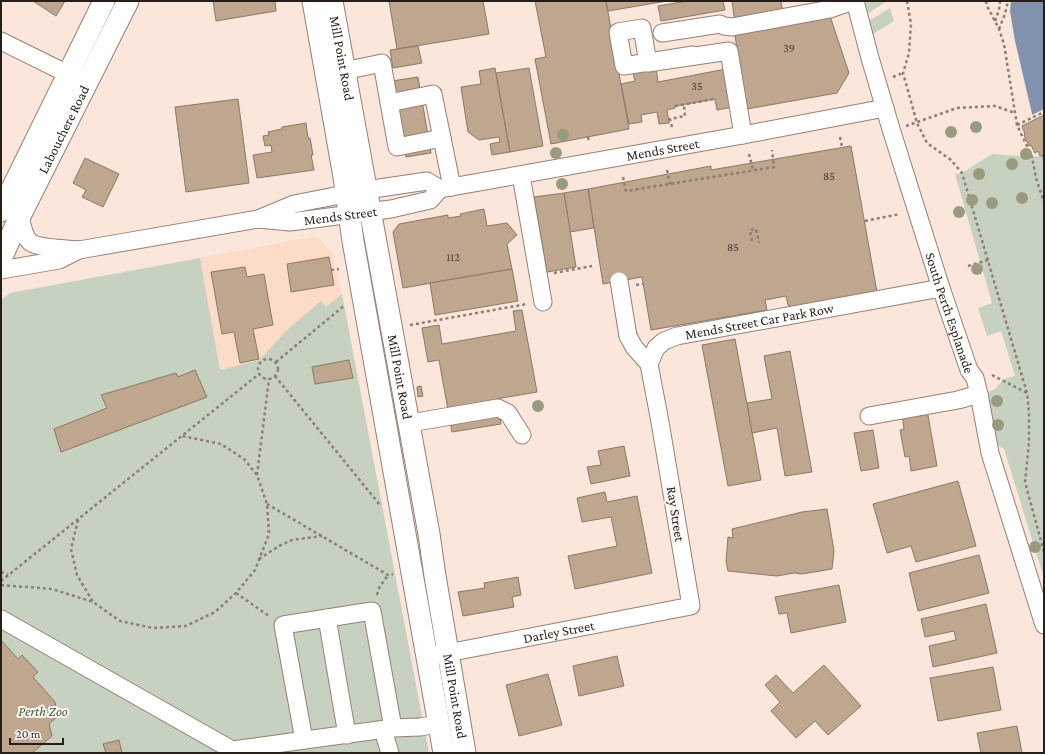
<svg xmlns="http://www.w3.org/2000/svg" width="1045" height="754" font-family="'Crimson Pro',serif">
<rect width="100%" height="100%" fill="#fbe6db"/>
<path fill="#fddbc9" d="M 317,236 L 332,253 L 342,294 L 326,307 L 320,301 L 289,328 L 259,360 L 220,370 L 200,258 Z"/>
<g fill="#c7d1bf">
<path d="M 863,1 L 887,1 L 867,14 Z"/>
<path d="M 890,8 L 894,21 L 873,34 L 869,21 Z"/>
<path d="M 992,154 L 1032,157 L 1042,156 L 1044,165 L 1044,578 L 1004,449 L 997,445 L 986,393 L 995,389 L 1004,379 L 1015,376 L 1001,331 L 987,336 L 978,308 L 992,303 L 955,174 L 962,173 Z"/>
<path d="M 200,258 L 220,370 L 259,360 L 289,328 L 321,301 L 326,307 L 342,294 L 429,753 L 1,753 L 1,300 L 10,293 Z"/>
</g>
<path fill="#8291ad" d="M 1011,1 L 1044,1 L 1044,165 L 1015,41 L 1010,11 Z"/>
<path fill="#fbe6db" d="M 1044,109 L 1044,155 L 1042,156 L 1032,115 Z"/>
<g fill="#bfa68e" stroke="#8b7866">
<path d="M 33,1 L 65,1 L 56,16 Z"/>
<path d="M 213,1 L 275,1 L 276,11 L 216,21 Z"/>
<path d="M 389,1 L 483,1 L 489,34 L 397,49 Z"/>
<path d="M 535,1 L 606,1 L 629,129 L 551,144 L 535,59 L 546,57 Z"/>
<path d="M 606,1 L 667,1 L 608,11 Z"/>
<path d="M 687,1 L 723,1 L 725,10 L 661,21 L 658,6 Z"/>
<path d="M 732,1 L 781,1 L 783,13 L 735,23 Z"/>
<path d="M 829,13 L 849,73 L 837,93 L 747,109 L 734,30 Z"/>
<path d="M 418,46 L 422,63 L 393,68 L 390,50 Z"/>
<path d="M 495,68 L 510,152 L 492,155 L 490,144 L 500,142 L 499,137 L 479,140 L 468,132 L 461,87 L 481,84 L 479,71 Z"/>
<path d="M 529,68 L 543,146 L 510,152 L 496,73 Z"/>
<path d="M 656,68 L 658,82 L 726,69 L 733,107 L 717,110 L 715,99 L 675,106 L 675,108 L 667,110 L 669,123 L 659,124 L 657,112 L 641,115 L 642,122 L 629,124 L 621,84 L 635,81 L 633,73 Z"/>
<path d="M 418,77 L 431,153 L 406,157 L 392,81 Z"/>
<path d="M 238,99 L 249,183 L 186,192 L 175,107 Z"/>
<path d="M 1044,115 L 1044,155 L 1040,156 L 1038,151 L 1035,153 L 1031,145 L 1029,146 L 1024,135 L 1025,134 L 1022,126 Z"/>
<path d="M 306,123 L 308,138 L 310,138 L 313,155 L 311,155 L 314,170 L 257,178 L 253,155 L 272,152 L 271,145 L 265,146 L 263,136 L 269,135 L 268,132 L 282,129 L 282,127 Z"/>
<path d="M 851,146 L 877,292 L 791,307 L 788,305 L 786,296 L 765,300 L 767,310 L 651,330 L 642,277 L 603,284 L 588,189 L 711,166 L 711,170 Z"/>
<path d="M 85,158 L 119,174 L 103,207 L 82,197 L 86,190 L 73,183 Z"/>
<path d="M 588,189 L 594,228 L 570,232 L 564,193 Z"/>
<path d="M 564,193 L 576,267 L 547,272 L 534,197 Z"/>
<path d="M 484,209 L 487,226 L 507,223 L 517,235 L 507,244 L 512,269 L 403,288 L 393,232 L 399,224 L 448,215 L 448,218 L 461,216 L 460,214 Z"/>
<path d="M 329,257 L 334,285 L 291,292 L 287,264 Z"/>
<path d="M 245,267 L 247,277 L 264,274 L 273,325 L 253,329 L 259,359 L 240,363 L 234,332 L 222,334 L 211,272 Z"/>
<path d="M 512,269 L 518,301 L 435,315 L 430,283 Z"/>
<path d="M 522,310 L 537,392 L 496,399 L 501,424 L 452,432 L 439,360 L 428,362 L 422,328 L 439,325 L 442,344 L 516,331 L 513,311 Z"/>
<path d="M 735,339 L 761,480 L 728,486 L 702,345 Z"/>
<path d="M 790,351 L 812,472 L 785,476 L 777,428 L 752,433 L 747,403 L 772,399 L 764,356 Z"/>
<path d="M 349,360 L 353,378 L 315,384 L 312,367 Z"/>
<path d="M 195,370 L 207,397 L 61,452 L 54,429 L 107,408 L 101,395 L 176,373 L 178,377 Z"/>
<path d="M 421,386 L 423,396 L 418,397 L 417,387 Z"/>
<path d="M 927,410 L 937,466 L 911,471 L 909,456 L 905,457 L 900,430 L 904,429 L 902,414 Z"/>
<path d="M 873,430 L 879,468 L 861,471 L 854,433 Z"/>
<path d="M 624,446 L 630,476 L 591,484 L 587,467 L 601,465 L 598,451 Z"/>
<path d="M 958,481 L 976,546 L 916,562 L 911,546 L 887,553 L 873,504 Z"/>
<path d="M 605,492 L 607,502 L 637,496 L 652,573 L 575,589 L 568,556 L 617,546 L 611,517 L 582,522 L 577,498 Z"/>
<path d="M 827,509 L 834,551 L 832,569 L 802,574 L 794,573 L 777,576 L 728,571 L 726,561 L 728,537 L 733,538 L 732,529 L 802,512 Z"/>
<path d="M 979,555 L 989,593 L 918,611 L 909,573 Z"/>
<path d="M 518,577 L 521,595 L 512,597 L 514,607 L 463,616 L 458,592 L 485,588 L 484,583 Z"/>
<path d="M 839,585 L 846,622 L 791,633 L 787,613 L 779,614 L 775,597 Z"/>
<path d="M 986,604 L 997,653 L 933,667 L 929,646 L 956,640 L 954,631 L 925,637 L 921,619 Z"/>
<path d="M 1,640 L 18,659 L 22,655 L 38,672 L 33,677 L 55,702 L 58,716 L 49,724 L 52,736 L 32,753 L 1,753 Z"/>
<path d="M 617,656 L 624,686 L 579,696 L 573,666 Z"/>
<path d="M 824,665 L 861,706 L 828,735 L 815,721 L 796,738 L 771,711 L 780,702 L 765,685 L 776,675 L 793,693 Z"/>
<path d="M 993,667 L 1001,710 L 938,721 L 930,678 Z"/>
<path d="M 548,674 L 562,725 L 519,736 L 506,685 Z"/>
<path d="M 1017,726 L 1022,753 L 981,753 L 977,733 Z"/>
<path d="M 119,740 L 122,753 L 106,753 L 103,744 Z"/>
</g>
<g fill="none" stroke-linecap="round" stroke-linejoin="round">
<g stroke="#977f73" stroke-width="19">
<g id="minor">
<path id="s1" d="M 855,1 L 870,58 L 891,129 L 941,288 L 969,370 L 975,378 L 979,394 L 990,453 L 1044,625"/>
<path d="M 662,33 L 720,24 L 724,26 L 732,27 L 830,9 L 853,1"/>
<path d="M 1,41 L 80,80"/>
<path d="M 693,55 L 624,66 L 618,32 L 642,28 L 648,63 L 729,51 L 743,135"/>
<path d="M 344,71 L 382,63 L 397,147 L 442,138"/>
<path d="M 389,103 L 433,94 L 452,187"/>
<path d="M 521,175 L 543,302"/>
<path d="M 20,216 C 22,224 23,235 30,242 C 37,248 68,249 79,250"/>
<path id="s2" d="M 258,219 L 290,222 L 391,209 L 430,200 L 440,189 L 743,135 L 885,108"/>
<path d="M 1,270 L 59,260 L 79,250 L 258,219 L 294,204 L 366,190 L 427,181 L 440,189"/>
<path d="M 628,336 L 634,347 L 649,364"/>
<path d="M 869,416 L 958,400 L 979,394"/>
<path d="M 410,423 L 498,408 L 508,413 L 522,435"/>
<path d="M 327,618 L 347,735"/>
<path d="M 1,619 L 232,750 L 393,728 L 420,727 L 438,724"/>
<path id="s3" d="M 437,655 L 691,606 L 660,422 L 649,364 L 656,348 L 664,341 L 677,336 L 941,288"/>
<path d="M 383,730 L 390,753"/>
<path d="M 304,740 L 283,625 L 372,611 L 393,728"/>
</g>
</g>
<g stroke="#977f73" stroke-width="23">
<g id="major">
<path d="M 313,1 L 344,177 L 353,241 L 444,753"/>
<path id="s4" d="M 332,1 L 429,534 L 435,576 L 465,753"/>
<path d="M 1,211 L 104,1"/>
<path id="s5" d="M 1,259 L 20,216 L 128,1"/>
</g>
</g>
<g stroke="#8c7d75" stroke-width="2.5" stroke-dasharray="3 3" stroke-linecap="butt">
<path d="M 907,1 L 911,24 L 909,53 L 903,73 L 917,123 L 927,143 L 951,160 L 962,173 L 1027,393 L 1029,412 L 1029,443 L 1025,482 L 1044,552"/>
<path d="M 986,1 L 987,6 L 999,29 L 1004,44 L 1017,125 L 1032,157 L 1036,178 L 1044,202"/>
<path d="M 995,21 L 999,10 L 1000,1"/>
<path d="M 999,29 L 1005,14 L 1008,1"/>
<path d="M 893,77 L 903,73"/>
<path d="M 675,106 L 715,99"/>
<path d="M 1017,125 L 1044,112"/>
<path d="M 906,126 L 957,108 L 995,106 L 1015,113"/>
<path d="M 672,127 L 670,119 L 685,116 L 684,105"/>
<path d="M 588,137 L 589,141"/>
<path d="M 840,137 L 842,147"/>
<path d="M 749,154 L 753,170"/>
<path d="M 667,170 L 670,184"/>
<path d="M 623,177 L 626,191 L 774,167 L 772,150"/>
<path d="M 865,221 L 900,214"/>
<path d="M 752,241 L 750,230 L 756,229 L 759,243"/>
<path d="M 968,266 L 988,260"/>
<path d="M 331,270 L 339,269"/>
<path d="M 554,273 L 592,266"/>
<path d="M 636,285 L 643,284"/>
<path d="M 410,325 L 527,304"/>
<circle cx="268" cy="369" r="10"/>
<path d="M 276,362 L 345,305"/>
<path d="M 992,375 L 1027,393"/>
<path d="M 275,376 L 380,505"/>
<path d="M 257,475 L 269,379"/>
<path d="M 267,504 L 388,575 L 393,574"/>
<path d="M 78,520 L 71,549 L 77,575 L 93,602"/>
<path d="M 259,559 L 279,546 L 292,540 L 322,536"/>
<path d="M 1,572 L 8,575"/>
<path d="M 1,581 L 259,374"/>
<path d="M 1,585 L 52,589 L 93,602 L 120,621 L 153,628 L 186,626 L 215,612 L 236,593 L 255,570 L 269,534 L 267,504 L 257,475 L 244,459 L 221,444 L 182,436"/>
<path d="M 236,593 L 269,616"/>
<path d="M 377,595 L 379,588 L 388,575"/>
</g>
<use href="#minor" stroke="#fff" stroke-width="17"/>
<use href="#major" stroke="#fff" stroke-width="21"/>
<g stroke="#977f73" stroke-width="19" stroke-linecap="butt">
<path id="minor-bridge" d="M 619,281 L 628,336"/>
</g>
<use href="#minor-bridge" stroke="#fff" stroke-width="17"/>
</g>
<g fill="#989b7d">
<circle cx="976" cy="127" r="6"/>
<circle cx="951" cy="132" r="6"/>
<circle cx="563" cy="135" r="6"/>
<circle cx="556" cy="153" r="6"/>
<circle cx="1026" cy="154" r="6"/>
<circle cx="1012" cy="164" r="6"/>
<circle cx="979" cy="174" r="6"/>
<circle cx="562" cy="184" r="6"/>
<circle cx="1022" cy="198" r="6"/>
<circle cx="972" cy="200" r="6"/>
<circle cx="992" cy="203" r="6"/>
<circle cx="959" cy="212" r="6"/>
<circle cx="977" cy="269" r="6"/>
<circle cx="997" cy="401" r="6"/>
<circle cx="538" cy="406" r="6"/>
<circle cx="998" cy="425" r="6"/>
<circle cx="1035" cy="547" r="6"/>
</g>
<g text-anchor="middle" stroke-width="4" stroke-linejoin="round" paint-order="stroke">
<g font-size="12" fill="#4e4036">
<text x="789" y="52">39</text>
<text x="697" y="90">35</text>
<text x="829" y="180">85</text>
<text x="733" y="251">85</text>
<text x="453" y="261">112</text>
</g>
<g font-size="14" fill="#281e19" stroke="#fcf6f4">
<text dy="5" stroke="none"><textPath href="#s4" startOffset="58">Mill Point Road</textPath></text>
<text dy="5" stroke="none"><textPath href="#s5" startOffset="144">Labouchere Road</textPath></text>
<text dy="5" stroke="none"><textPath href="#s2" startOffset="415">Mends Street</textPath></text>
<text dy="5" stroke="none"><textPath href="#s2" startOffset="83">Mends Street</textPath></text>
<text dy="5" stroke="none"><textPath href="#s1" startOffset="326">South Perth Esplanade</textPath></text>
<text dy="5" stroke="none"><textPath href="#s3" startOffset="630">Mends Street Car Park Row</textPath></text>
<text dy="5" stroke="none"><textPath href="#s4" startOffset="382">Mill Point Road</textPath></text>
<text transform="translate(676 514) rotate(81)" y="5">Ray Street</text>
<text dy="5" stroke="none"><textPath href="#s3" startOffset="124">Darley Street</textPath></text>
<text dy="5" stroke="none"><textPath href="#s4" startOffset="706">Mill Point Road</textPath></text>
</g>
<g font-size="14" font-style="italic" fill="#475e30" stroke="#fcf6f4">
<text x="43" y="716">Perth Zoo</text>
</g>
</g>
<rect width="1045" height="754" fill="none" stroke="#281e19" stroke-width="4"/>
<path d="M10 738v6h53v-6" fill="none" stroke="#281e19" stroke-width="2"/>
<text x="16" y="738" font-size="12" fill="#281e19" stroke="#fcf6f4" stroke-width="3" paint-order="stroke">20 m</text>
</svg>
